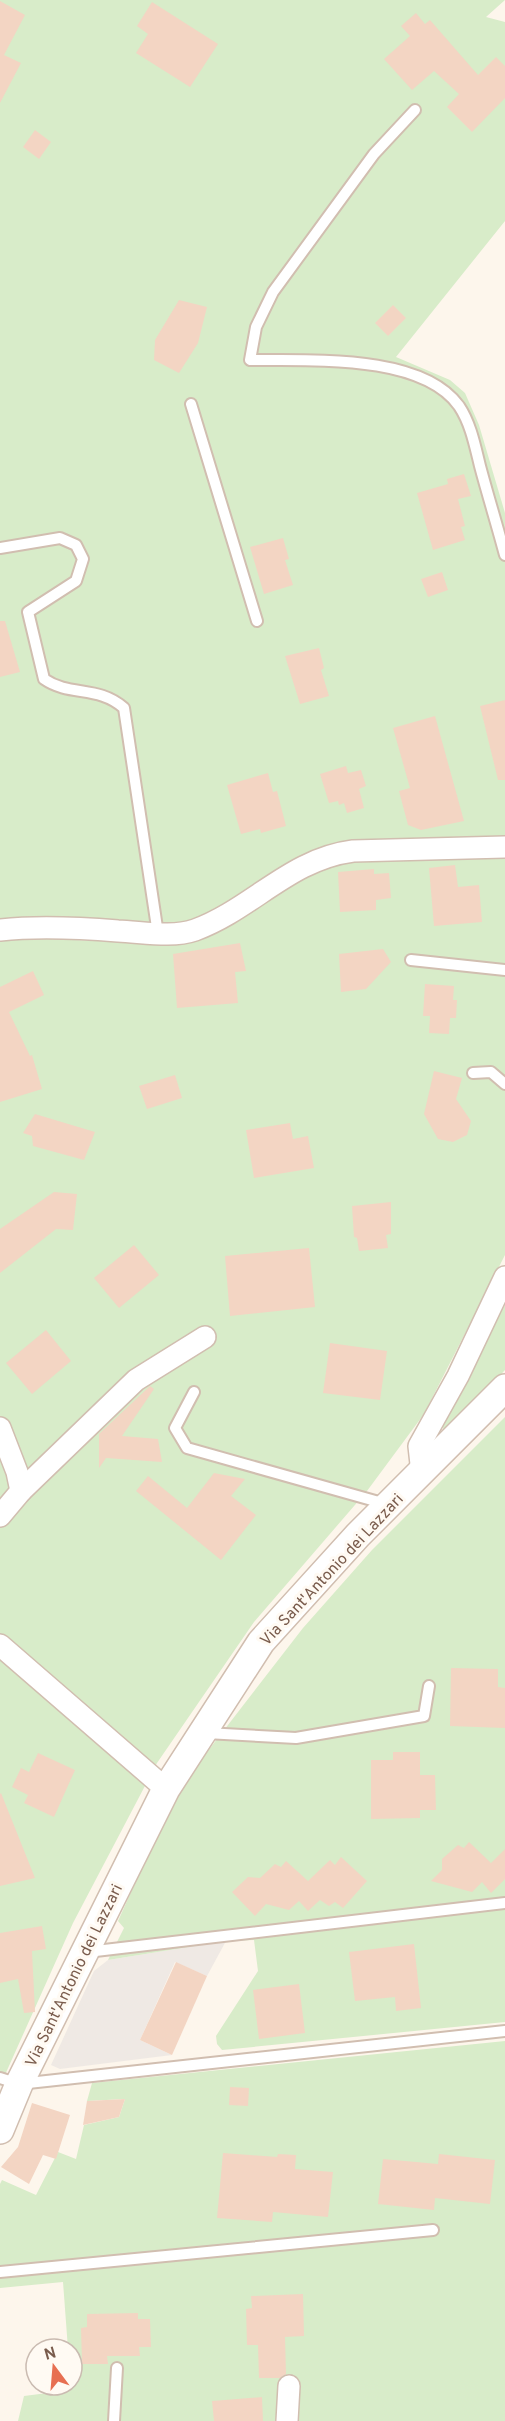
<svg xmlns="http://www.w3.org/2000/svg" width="505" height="2421" font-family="Overpass,sans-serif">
<rect width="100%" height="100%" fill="#fdf6ec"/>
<path fill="#efe9e4" d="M 226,1941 L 207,1976 L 175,1962 L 140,2040 L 172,2055 L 60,2069 L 51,2065 L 94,1971 L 108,1960 Z"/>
<g fill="#d8ecc9">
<path d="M 0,0 L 505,0 L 486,17 L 505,22 L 505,221 L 396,357 L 450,380 L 465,393 L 479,425 L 505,513 L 505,840 L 319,848 L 209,916 L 178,923 L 0,921 Z"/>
<path d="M 505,853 L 505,1255 L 424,1414 L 367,1491 L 254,1622 L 157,1763 L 73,1923 L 0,2086 L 0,937 L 149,943 L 211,935 L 323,867 L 347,858 Z"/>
<path d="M 505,1305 L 505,1370 L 449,1430 L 444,1430 L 442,1426 Z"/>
<path d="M 505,1417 L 505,2022 L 222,2050 L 217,2044 L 216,2036 L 258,1971 L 254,1940 L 226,1941 L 108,1960 L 124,1928 L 118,1921 L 164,1819 L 197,1765 L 303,1628 L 372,1550 Z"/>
<path d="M 505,2041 L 505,2421 L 18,2421 L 24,2396 L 71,2390 L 72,2349 L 68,2349 L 63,2282 L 0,2288 L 0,2184 L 2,2180 L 36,2195 L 58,2152 L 76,2159 L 84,2125 L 119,2117 L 125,2099 L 87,2101 L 92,2083 Z"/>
</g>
<g fill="#f3d5c3">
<path d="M 0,1 L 25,15 L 4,55 L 21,63 L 0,103 Z"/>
<path d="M 152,2 L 218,44 L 190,87 L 136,53 L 148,34 L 137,26 Z"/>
<path d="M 416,13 L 425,24 L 430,20 L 478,75 L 496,57 L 505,66 L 505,98 L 472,132 L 447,107 L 459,94 L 434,71 L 412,90 L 384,59 L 410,36 L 401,26 Z"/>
<path d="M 35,130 L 51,142 L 39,159 L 23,147 Z"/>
<path d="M 179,300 L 207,307 L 198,343 L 179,373 L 154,360 L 155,340 Z"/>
<path d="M 393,305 L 406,318 L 388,336 L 375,323 Z"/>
<path d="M 464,474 L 471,496 L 458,499 L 465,526 L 461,527 L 465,540 L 433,550 L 417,493 L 448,484 L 447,479 Z"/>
<path d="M 283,538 L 289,559 L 285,560 L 293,585 L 264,594 L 250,547 Z"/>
<path d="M 442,572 L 448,590 L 428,597 L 421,579 Z"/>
<path d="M 0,621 L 5,621 L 20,672 L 0,677 Z"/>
<path d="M 319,648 L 324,668 L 321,670 L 329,696 L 300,704 L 285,656 Z"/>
<path d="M 505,700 L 505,780 L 498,780 L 480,706 Z"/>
<path d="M 435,716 L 464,821 L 421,830 L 408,825 L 399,791 L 410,788 L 393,728 Z"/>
<path d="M 346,766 L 348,773 L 361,770 L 366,786 L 359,789 L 364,808 L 347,813 L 344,803 L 339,805 L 338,801 L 329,803 L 320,774 Z"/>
<path d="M 268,773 L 273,792 L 277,791 L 286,826 L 261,833 L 260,829 L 241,834 L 227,785 Z"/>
<path d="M 455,865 L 458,887 L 479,885 L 482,922 L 434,926 L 429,868 Z"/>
<path d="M 374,869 L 374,874 L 389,873 L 391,898 L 376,900 L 376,910 L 340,912 L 338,872 Z"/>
<path d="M 240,943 L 246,971 L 235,972 L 238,1003 L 177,1008 L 173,954 Z"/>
<path d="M 383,949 L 391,962 L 366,989 L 341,992 L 339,954 Z"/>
<path d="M 33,971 L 44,995 L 9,1012 L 30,1056 L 32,1055 L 42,1089 L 0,1102 L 0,987 Z"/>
<path d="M 425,984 L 454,986 L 453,1000 L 457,1000 L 456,1018 L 450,1018 L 449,1034 L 429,1033 L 430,1016 L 423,1016 Z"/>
<path d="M 434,1071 L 462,1078 L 456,1099 L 471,1121 L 467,1135 L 453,1142 L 438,1139 L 424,1114 Z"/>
<path d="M 175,1075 L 182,1098 L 147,1109 L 139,1086 Z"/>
<path d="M 35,1114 L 95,1132 L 84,1160 L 33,1146 L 32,1136 L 23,1133 Z"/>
<path d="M 290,1123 L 293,1139 L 308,1136 L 314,1168 L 254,1178 L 246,1130 Z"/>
<path d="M 54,1192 L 77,1194 L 73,1230 L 56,1229 L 0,1273 L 0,1229 Z"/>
<path d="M 391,1202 L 391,1234 L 386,1235 L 388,1248 L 359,1251 L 357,1238 L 354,1237 L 352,1206 Z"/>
<path d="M 134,1245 L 159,1275 L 119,1308 L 94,1278 Z"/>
<path d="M 309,1248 L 315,1307 L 230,1316 L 225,1256 Z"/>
<path d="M 46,1330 L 71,1361 L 32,1394 L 6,1363 Z"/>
<path d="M 330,1343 L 387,1351 L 380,1400 L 323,1393 Z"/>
<path d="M 150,1386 L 154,1389 L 122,1436 L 158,1439 L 162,1462 L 106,1458 L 99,1468 L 99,1434 Z"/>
<path d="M 214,1473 L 245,1479 L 231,1496 L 256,1515 L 221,1560 L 136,1491 L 148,1476 L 187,1508 Z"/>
<path d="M 451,1668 L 498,1669 L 498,1687 L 505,1688 L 505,1728 L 450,1726 Z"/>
<path d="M 393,1752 L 420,1752 L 420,1775 L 435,1775 L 436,1810 L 420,1810 L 420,1818 L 371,1819 L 371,1760 L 393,1760 Z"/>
<path d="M 38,1753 L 75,1770 L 54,1817 L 24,1803 L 28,1795 L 12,1787 L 21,1768 L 29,1772 Z"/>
<path d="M 1,1793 L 35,1878 L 0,1886 L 0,1794 Z"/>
<path d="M 469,1842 L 491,1863 L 505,1849 L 505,1879 L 491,1893 L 482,1882 L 472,1892 L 431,1881 L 442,1870 L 442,1859 L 458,1845 L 464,1848 Z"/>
<path d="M 341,1857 L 367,1881 L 343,1908 L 335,1902 L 329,1906 L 320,1900 L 308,1911 L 299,1901 L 289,1910 L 266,1904 L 255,1916 L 232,1892 L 248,1877 L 260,1878 L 275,1864 L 281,1867 L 286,1861 L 308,1881 L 330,1860 L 335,1865 Z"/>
<path d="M 42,1926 L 46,1949 L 32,1951 L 35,2012 L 24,2013 L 18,1979 L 0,1983 L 0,1933 Z"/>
<path d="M 414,1944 L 421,2008 L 396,2011 L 395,1997 L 355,2001 L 349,1952 Z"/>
<path d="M 176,1962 L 207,1976 L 172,2055 L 140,2040 Z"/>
<path d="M 299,1984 L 305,2033 L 259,2039 L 253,1990 Z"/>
<path d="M 230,2087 L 249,2088 L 248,2106 L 229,2105 Z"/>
<path d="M 125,2099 L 119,2117 L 83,2125 L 87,2101 Z"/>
<path d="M 32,2103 L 70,2115 L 56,2159 L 43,2155 L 29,2184 L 1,2167 L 18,2147 Z"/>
<path d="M 223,2153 L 277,2157 L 278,2154 L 296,2155 L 295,2169 L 333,2172 L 328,2217 L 273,2212 L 272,2222 L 217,2218 Z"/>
<path d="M 439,2154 L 495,2160 L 490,2204 L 435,2198 L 434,2210 L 378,2204 L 383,2159 L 438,2164 Z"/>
<path d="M 303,2294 L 304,2336 L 285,2337 L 286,2374 L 280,2378 L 259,2378 L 258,2345 L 247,2345 L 246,2309 L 252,2308 L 251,2296 Z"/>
<path d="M 138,2313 L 138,2319 L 150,2319 L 151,2347 L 139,2347 L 140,2356 L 107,2356 L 108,2364 L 82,2364 L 81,2328 L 87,2327 L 87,2314 Z"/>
<path d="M 262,2397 L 263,2421 L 214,2421 L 212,2401 Z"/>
</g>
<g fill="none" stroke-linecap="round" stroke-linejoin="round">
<g stroke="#d1beb0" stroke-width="14">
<g id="service">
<path d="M 415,110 L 374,154 L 273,292 L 256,327 L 250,360 C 308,361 421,353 459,406 C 471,424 475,446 480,466 C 488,496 497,525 505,555"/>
<path d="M 191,404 L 257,621"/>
<path d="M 0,548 L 60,538 L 76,545 L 83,559 L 76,581 L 28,612 L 44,679 C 70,697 98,685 124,708 L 158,934"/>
<path d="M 411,960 L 505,970"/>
<path d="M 473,1073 L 491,1072 L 505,1084"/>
<path d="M 194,1392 L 175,1428 L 187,1448 L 386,1504"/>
<path d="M 206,1733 L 296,1738 L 424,1716 L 429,1686"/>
<path d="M 87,1952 L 505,1903"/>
<path d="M 0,2078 L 19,2084 L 505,2031"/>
<path d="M 0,2272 L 433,2230"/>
<path d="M 114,2421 L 117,2368"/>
</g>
</g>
<g stroke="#d1beb0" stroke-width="24">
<g id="minor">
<path d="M 0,930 C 38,926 80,928 118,931 C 143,932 172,938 195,930 C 252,909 290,859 353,851 L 505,847"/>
<path d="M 0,1428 L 17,1472 L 21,1491 L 0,1516"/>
<path d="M 422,1473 L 419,1446 L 458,1376 L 505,1277"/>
<path d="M 21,1491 L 136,1380 L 205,1337"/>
<path d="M 0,1645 L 166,1789"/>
<path d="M 287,2421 L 289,2386"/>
</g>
</g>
<g stroke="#d1beb0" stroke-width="30">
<path id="tertiary" d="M 0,2130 L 19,2084 L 166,1789 L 261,1642 L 358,1535 L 505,1388"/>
</g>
<use href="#service" stroke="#fff" stroke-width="10"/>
<use href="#minor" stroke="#fff" stroke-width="21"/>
<use href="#tertiary" stroke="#fff" stroke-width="27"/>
</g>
<g text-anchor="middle" stroke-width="6" stroke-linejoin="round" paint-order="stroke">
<g font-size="16" fill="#7a5c4d" stroke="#fffaf3">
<text transform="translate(331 1569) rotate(-47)" y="6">Via Sant'Antonio dei Lazzari</text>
<text transform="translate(73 1975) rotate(-64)" y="6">Via Sant'Antonio dei Lazzari</text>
</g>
</g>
<g transform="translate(54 2367) rotate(344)"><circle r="28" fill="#fffaf3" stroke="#cabbb1" stroke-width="1.5"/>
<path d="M0-4.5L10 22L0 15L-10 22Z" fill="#e76f51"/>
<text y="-9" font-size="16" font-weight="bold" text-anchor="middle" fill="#7a5c4d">N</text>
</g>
</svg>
